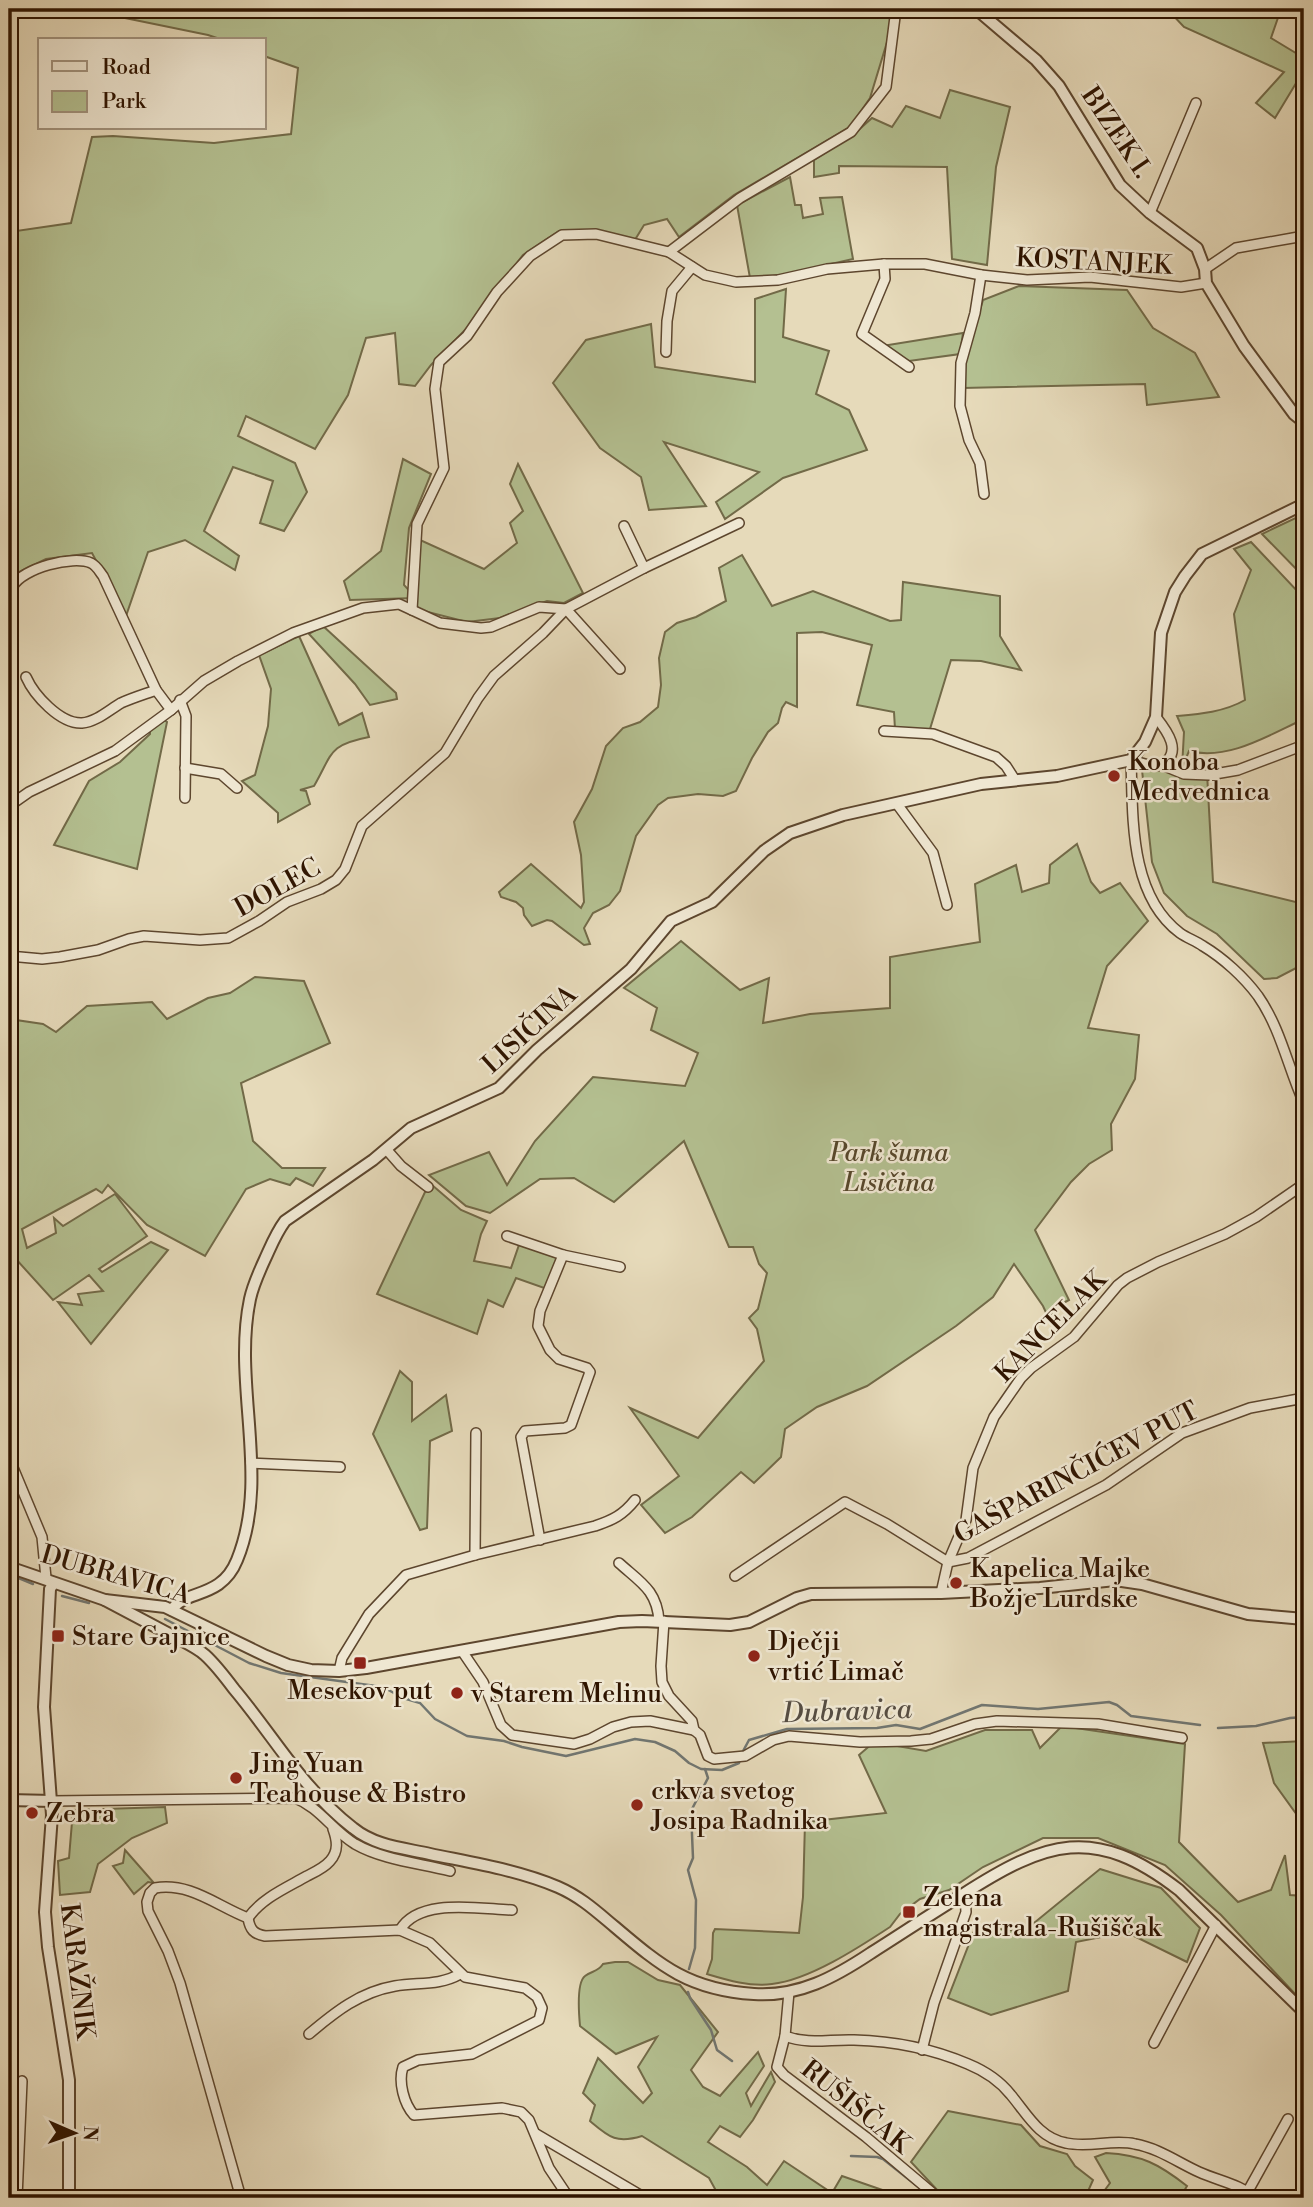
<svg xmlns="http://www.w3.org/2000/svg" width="1313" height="2207" font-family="'Libre Bodoni',serif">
<rect width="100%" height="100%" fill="#e6daba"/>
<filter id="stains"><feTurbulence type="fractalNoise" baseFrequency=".00286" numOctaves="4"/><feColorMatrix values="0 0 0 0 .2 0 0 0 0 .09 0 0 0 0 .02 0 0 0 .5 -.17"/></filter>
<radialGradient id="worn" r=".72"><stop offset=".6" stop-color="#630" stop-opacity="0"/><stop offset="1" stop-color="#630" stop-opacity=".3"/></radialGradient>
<g fill="#b4c091" stroke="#726a48" stroke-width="2">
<path d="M 81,9 L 893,9 L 891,29 L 870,98 L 850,127 L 734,195 L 679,237 L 667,219 L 644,225 L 633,243 L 587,231 L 559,231 L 523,255 L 466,329 L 431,365 L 415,386 L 399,384 L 395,333 L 366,338 L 348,395 L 315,449 L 246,416 L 238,436 L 295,463 L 307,492 L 284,531 L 260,523 L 273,481 L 233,467 L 204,531 L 239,556 L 235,570 L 185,540 L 148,552 L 126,616 L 92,553 L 46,559 L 9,577 L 9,232 L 71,223 L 92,137 L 113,136 L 214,143 L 291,134 L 298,68 L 264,56 L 264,40 L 223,40 L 208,35 Z"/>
<path d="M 1167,9 L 1281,9 L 1271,38 L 1304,58 L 1304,70 L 1275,118 L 1256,103 L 1284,72 L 1184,27 Z"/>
<path d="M 950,90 L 1010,107 L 996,167 L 987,265 L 952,259 L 947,167 L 839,166 L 839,173 L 814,177 L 814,160 L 853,135 L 872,118 L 892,127 L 906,106 L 940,118 Z"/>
<path d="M 790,177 L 795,205 L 801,205 L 803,218 L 823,214 L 820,198 L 842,197 L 853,259 L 778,276 L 750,278 L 737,205 Z"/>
<path d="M 1019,286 L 1127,290 L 1153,328 L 1195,353 L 1219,397 L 1147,405 L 1145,384 L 963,388 L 965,360 L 983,300 Z"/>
<path d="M 786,289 L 783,337 L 829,351 L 816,394 L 849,410 L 867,450 L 783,478 L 725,519 L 716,502 L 759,472 L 664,442 L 706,506 L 649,510 L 641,477 L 600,448 L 553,383 L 586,340 L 651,324 L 655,367 L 755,382 L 755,299 Z"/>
<path d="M 963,333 L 960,354 L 909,361 L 882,346 Z"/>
<path d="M 403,459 L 431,474 L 409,528 L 404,585 L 416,598 L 350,600 L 344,581 L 381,551 Z"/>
<path d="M 518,464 L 583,593 L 564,603 L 547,601 L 500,618 L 467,622 L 416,609 L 418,539 L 484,569 L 517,543 L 510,523 L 523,511 L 510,484 Z"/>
<path d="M 1304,514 L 1304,577 L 1262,534 Z"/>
<path d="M 1251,542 L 1300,594 L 1304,592 L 1304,719 C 1269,735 1228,761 1189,751 L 1182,768 L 1184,732 L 1177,716 C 1200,714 1224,712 1245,700 L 1234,614 L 1251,570 L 1234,549 Z"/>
<path d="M 742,555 L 772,606 L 813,591 L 890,621 L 901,620 L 903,582 L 1000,596 L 1000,636 L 1021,670 L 981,661 L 951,660 L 930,729 L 895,729 L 894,712 L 857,705 L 872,645 L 822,632 L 797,633 L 797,707 L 786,702 L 782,708 L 778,723 L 768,732 L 752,758 L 736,791 L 723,796 L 698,794 L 668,798 L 658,805 L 636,836 L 620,891 L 609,905 L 593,913 L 584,928 L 590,944 L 584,945 L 552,921 L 547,920 L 532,926 L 524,915 L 523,908 L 516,902 L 501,897 L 499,892 L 531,864 L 581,908 L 584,902 L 581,855 L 574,822 L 592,789 L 606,746 L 623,728 L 640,722 L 658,707 L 661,685 L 659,658 L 665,632 L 677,623 L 696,617 L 726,601 L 719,568 Z"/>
<path d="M 323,626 L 396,693 L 397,699 L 370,705 L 355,684 L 309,634 Z"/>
<path d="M 299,636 L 339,725 L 362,713 L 369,737 C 328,745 333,753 314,786 L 300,790 L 306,791 L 310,804 L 278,822 L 278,813 L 242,781 L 255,775 L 268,726 L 271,689 L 259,655 Z"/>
<path d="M 164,720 L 167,722 L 137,869 L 54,845 L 89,781 L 120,762 L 150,734 L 150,730 Z"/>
<path d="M 1142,770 L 1207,773 L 1213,882 L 1304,904 L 1304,948 L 1300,966 L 1277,978 L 1264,979 L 1217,934 L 1187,916 L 1164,893 L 1152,862 Z"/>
<path d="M 1077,844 L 1091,882 L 1100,893 L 1120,883 L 1148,921 L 1107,966 L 1088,1028 L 1139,1035 L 1135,1079 L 1111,1124 L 1112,1150 L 1089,1164 L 1071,1182 L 1035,1230 L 1069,1300 L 1056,1307 L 1049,1319 L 1043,1306 L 1014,1264 L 993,1297 L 956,1326 L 867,1386 L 817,1407 L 785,1429 L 781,1457 L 754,1483 L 741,1472 L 692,1517 L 665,1533 L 641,1505 L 679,1476 L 630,1408 L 698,1438 L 764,1361 L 757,1329 L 749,1318 L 758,1309 L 767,1273 L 759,1264 L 753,1247 L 729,1247 L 684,1141 L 614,1202 L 574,1178 L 540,1179 L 490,1213 L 466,1206 L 429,1175 L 489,1152 L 507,1185 L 535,1141 L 593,1077 L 685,1086 L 698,1053 L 651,1030 L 657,1008 L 624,988 L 681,941 L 740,990 L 769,978 L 763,1023 L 810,1014 L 890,1008 L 890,957 L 980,942 L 975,884 L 1016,865 L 1022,892 L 1049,883 L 1050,865 Z"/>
<path d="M 255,977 L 304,981 L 330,1043 L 241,1083 L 253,1141 L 282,1168 L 325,1168 L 313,1186 L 296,1178 L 290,1185 L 270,1179 L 246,1189 L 205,1256 L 147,1225 L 108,1185 L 102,1193 L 96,1189 L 22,1229 L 27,1248 L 56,1233 L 54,1218 L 63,1226 L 115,1194 L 147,1236 L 99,1269 L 102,1272 L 151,1242 L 168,1250 L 91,1344 L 58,1302 L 82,1305 L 78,1294 L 103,1291 L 89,1275 L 53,1300 L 15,1258 L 12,1245 L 9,1246 L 9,1019 L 43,1024 L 56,1032 L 87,1006 L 152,1002 L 167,1019 L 208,998 L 230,993 Z"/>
<path d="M 432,1185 L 461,1210 L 487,1221 L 481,1234 L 474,1261 L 511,1268 L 520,1242 L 559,1252 L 547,1289 L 516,1278 L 503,1307 L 488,1300 L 477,1334 L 377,1294 L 425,1192 Z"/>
<path d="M 400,1371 L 412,1382 L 412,1421 L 446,1395 L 452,1431 L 430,1441 L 427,1528 L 420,1530 L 373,1434 Z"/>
<path d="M 1062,1726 L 1185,1744 L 1179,1842 L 1238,1902 L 1271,1890 L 1285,1855 L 1290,1895 L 1304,1896 L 1304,2000 L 1296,1995 L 1221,1915 L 1165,1865 L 1098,1838 L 1043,1838 L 983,1867 L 949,1890 L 920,1899 L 900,1914 L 890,1927 C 858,1948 809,1980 772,1984 C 750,1987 727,1980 707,1974 L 712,1959 L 713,1933 L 715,1929 L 799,1933 L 803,1897 L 805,1822 L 886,1813 L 859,1755 L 874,1742 L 926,1751 L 985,1730 L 1032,1730 L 1040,1748 Z"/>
<path d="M 1304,1741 L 1304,1815 L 1297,1815 L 1274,1783 L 1263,1743 Z"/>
<path d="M 165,1807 L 167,1823 L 132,1838 L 98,1864 L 90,1892 L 60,1895 L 58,1861 L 69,1858 L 73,1810 Z"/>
<path d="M 125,1850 L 154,1883 L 148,1882 L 134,1894 L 113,1866 L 123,1863 Z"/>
<path d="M 1100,1869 L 1161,1888 L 1200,1928 L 1187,1962 L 1126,1932 L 1076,1942 L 1068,1991 L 991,2015 L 948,1998 L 976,1926 L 1023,1932 Z"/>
<path d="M 615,1962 L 628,1962 L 658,1980 L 680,1985 L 718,2032 L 691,2070 L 703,2087 L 720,2096 L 758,2052 L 764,2066 L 746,2093 L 751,2106 L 771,2072 L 775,2082 L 753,2120 L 740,2137 L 720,2126 L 708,2142 L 747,2167 L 767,2185 L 784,2161 L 832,2193 L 842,2176 L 894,2194 L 894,2198 L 720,2198 L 709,2178 L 642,2136 C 616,2144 609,2137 590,2121 L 595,2105 L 583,2093 L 598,2058 L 643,2103 L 652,2093 L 638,2067 L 657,2037 L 616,2054 L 580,2026 C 579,2015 576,1983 585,1976 C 591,1971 598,1972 603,1964 Z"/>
<path d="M 948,2111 L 1021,2125 L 1040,2146 L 1067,2154 L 1075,2166 L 1093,2180 L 1085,2198 L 938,2198 L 942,2195 L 911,2162 Z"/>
<path d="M 1106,2153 C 1142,2155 1159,2164 1187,2186 L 1180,2198 L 1099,2198 L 1110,2183 L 1095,2157 Z"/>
</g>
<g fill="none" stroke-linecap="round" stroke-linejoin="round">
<g stroke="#717671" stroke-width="2.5">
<path d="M 9,1574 L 33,1584"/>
<path d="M 62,1596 L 89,1603"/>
<path d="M 165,1619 L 249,1663 L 281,1673 L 383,1687 L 403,1698 L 420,1703 L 435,1719 L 467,1736 L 504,1741 L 522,1747 L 566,1756 L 635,1739 L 655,1742 L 675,1751 L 689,1763 L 701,1769 L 722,1770 L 739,1763 L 740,1759"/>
<path d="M 1218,1728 L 1256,1726 L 1290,1718 L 1304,1717"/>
<path d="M 742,1753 L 749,1740 L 787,1729 L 877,1728 L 896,1725 L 920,1729 L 982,1705 L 1038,1709 L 1109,1702 L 1117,1705 L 1131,1716 L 1200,1725"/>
<path d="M 689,1969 L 695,1948 L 696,1900 L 688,1870 L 693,1858 L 691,1811 L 708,1778 L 705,1769"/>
<path d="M 688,1992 L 690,1998 L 711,2030 L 717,2050 L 732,2061"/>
<path d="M 851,2156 L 877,2157 L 883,2159 L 931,2197"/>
</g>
<g stroke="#5d462e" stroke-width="12">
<g id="minor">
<path d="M 1150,213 L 1196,103"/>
<path d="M 669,252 L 740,198 L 851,132 L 886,87 L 896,9"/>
<path d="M 884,264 L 885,279 L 862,334 L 909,367"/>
<path d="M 1205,269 L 1236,248 L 1304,236"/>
<path d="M 981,275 L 975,313 L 961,363 L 960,406 L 969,440 L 980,463 L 984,494"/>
<path d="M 666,352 L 667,321 L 672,291 L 692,267"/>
<path d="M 624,526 L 644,568"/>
<path d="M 9,597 C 11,594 11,590 13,586 C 23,568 73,555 91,563 C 97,566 99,571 103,576 L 156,690 L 171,710"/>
<path d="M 412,610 L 417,524 L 444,468 L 435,389 L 439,362 L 467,336 L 497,292 L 530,256 L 562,235 L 596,234 L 669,252 L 705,275 L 736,282 L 778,280 L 827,269 L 884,264 L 925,264 L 981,275 L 1027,280 L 1090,277 L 1181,287 L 1206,283"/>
<path d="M 26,677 C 34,695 60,724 82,723 C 96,722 109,710 121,703 C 132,698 145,694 156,690"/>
<path d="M 180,700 L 186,716 L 185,798"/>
<path d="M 1156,717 C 1167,731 1183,752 1162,765"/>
<path d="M 884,731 L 933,734 L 996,757 L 1006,766 L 1015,780"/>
<path d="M 1304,745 L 1238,770 L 1209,775 L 1184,774 L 1162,765 L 1152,766 L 1131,760 C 1133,817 1129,895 1180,933 C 1187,938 1196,941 1203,946 C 1223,958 1244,977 1258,996 C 1281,1029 1288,1068 1304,1103"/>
<path d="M 185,768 L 221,774 L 237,788"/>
<path d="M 897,804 L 933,853 L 947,905"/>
<path d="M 9,806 L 29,792 L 115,751 L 171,710 L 204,681 L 238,661 L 293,633 L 363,608 L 399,604 L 440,623 L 481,628 L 491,627 L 539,607 L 566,609 L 620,669"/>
<path d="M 9,956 L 42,959 L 60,957 L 98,950 L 129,939 L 144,936 L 200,940 L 228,938 L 259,921 L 287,902 L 321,889 L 336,880 L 345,869 L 362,826 L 445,753 L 478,698 L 494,676 L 543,633 L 566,609 L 644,568 L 739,523"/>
<path d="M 386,1149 L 401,1166 L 428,1187"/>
<path d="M 507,1236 L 563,1255 L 620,1267"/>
<path d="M 9,1458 L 42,1537 L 46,1578"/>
<path d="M 251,1463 L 340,1467"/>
<path d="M 540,1540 L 521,1437 L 525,1431 L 565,1428 L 571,1425 L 590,1372 L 587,1368 L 559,1359 L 550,1350 L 538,1326 L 540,1311 L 563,1255"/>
<path d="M 475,1555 L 476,1433"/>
<path d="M 619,1563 C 640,1582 657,1590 659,1621"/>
<path d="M 735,1576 L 845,1502 L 887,1524 L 948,1562 L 968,1558 L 1106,1485 L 1182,1433 L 1250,1408 L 1304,1398"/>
<path d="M 941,1593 L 948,1562 L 966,1520 L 973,1468 L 994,1417 L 1021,1378 L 1031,1368 L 1074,1337 L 1118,1285 L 1127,1278 L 1158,1262 L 1225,1234 L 1256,1217 L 1304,1184"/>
<path d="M 664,1621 L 661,1666 L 662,1682 L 669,1696 L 692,1721 L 694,1730 L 700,1735 L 708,1756 L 714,1759 L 745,1756 L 773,1740 L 789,1736 L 860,1742 L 911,1741 L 931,1739 L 975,1724 L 997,1721 L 1098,1724 L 1182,1738"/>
<path d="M 462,1651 L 483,1682 L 501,1725 L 512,1735 L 574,1744 L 590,1739 L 613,1727 L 631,1722 L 650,1721 L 694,1730"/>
<path d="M 339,1671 L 342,1658 L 369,1614 L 406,1575 L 475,1555 L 595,1526 C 613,1520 623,1515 635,1500"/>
<path d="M 52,1801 L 295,1798 C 319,1807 332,1830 355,1844 C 383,1860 419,1863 450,1871"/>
<path d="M 248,1918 C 250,1930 254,1934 265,1936 L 400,1930 L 430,1943 L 465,1977 L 525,1988 L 537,1997 L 542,2008 L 539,2020 L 472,2054 L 418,2060 L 403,2067 C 398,2082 404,2104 414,2115 L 502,2108 L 521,2112 L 529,2120 L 549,2168 L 569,2198"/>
<path d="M 248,1918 C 262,1898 286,1888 307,1876 C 315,1872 324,1868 330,1861 C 339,1851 337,1840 333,1829"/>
<path d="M 400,1930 C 419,1897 480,1909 512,1910"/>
<path d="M 789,1992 L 785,2036 L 777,2067 L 784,2075 L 866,2137 L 936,2196"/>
<path d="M 309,2034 C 335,2012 360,1992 395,1986 C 418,1982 439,1986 460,1974"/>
<path d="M 785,2036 C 809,2045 829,2039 854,2040 C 892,2041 933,2049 968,2064 C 985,2071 1000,2081 1011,2095 C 1027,2114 1039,2138 1066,2143 C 1089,2148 1113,2139 1135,2144 C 1158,2148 1179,2163 1199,2172 C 1219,2181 1239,2184 1257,2198"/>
<path d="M 1154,2043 L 1216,1925"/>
<path d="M 922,2050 L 934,2003 L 966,1912 L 965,1893"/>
<path d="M 536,2134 L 645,2198"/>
<path d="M 1248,2191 L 1288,2119"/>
<path d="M 17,2198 L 22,2081"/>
<path d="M 241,2198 L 180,1983 L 168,1951 L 148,1911 L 147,1902 L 150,1893 L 155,1888 C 190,1882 217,1906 248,1918"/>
</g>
</g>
<g stroke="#5d462e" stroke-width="14">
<g id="tertiary">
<path d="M 976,9 L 1036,60 L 1059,86 L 1120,185 L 1150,213 L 1197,248 L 1205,269 L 1206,283 L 1244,346 L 1294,414 L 1304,422"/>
<path d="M 9,1567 L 105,1600 L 165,1607 L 266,1656 L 288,1665 L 311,1670 L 339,1671 L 366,1668 L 619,1622 L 642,1621 L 730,1625 L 749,1622 L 797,1598 L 811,1594 L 941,1593 L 1040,1588 L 1115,1580 L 1142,1584 L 1248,1614 L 1304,1619"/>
<path d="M 53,1584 L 50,1589 L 44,1707 L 52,1815 L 45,1912 L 48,1947 L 69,2080 L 69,2198"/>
<path d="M 105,1600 C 128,1612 150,1624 173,1636 C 184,1642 196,1647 205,1655 C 216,1665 225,1677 234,1689 C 273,1735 304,1791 353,1828 C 375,1846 403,1848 430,1854 C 473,1863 518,1870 558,1887 C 581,1897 597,1912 615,1927 C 662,1967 690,1990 754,1994 C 799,1997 835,1977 871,1953 C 901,1934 931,1914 962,1895 C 1046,1841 1094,1824 1179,1890 L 1304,2012"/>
<path d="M 172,1610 C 184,1589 221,1600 237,1560 C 271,1477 232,1385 250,1299 C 253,1285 259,1272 265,1259 C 271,1246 276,1233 285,1221 L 373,1160 L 411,1128 L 499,1088 L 537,1050 L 631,969 L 671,921 L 712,902 L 764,851 L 790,833 L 843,815 L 981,784 L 1057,776 L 1131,760 L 1145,742 L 1156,717 L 1161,633 L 1175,592 L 1185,576 L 1202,554 L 1304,504"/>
<path d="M 9,1800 L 52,1801"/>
</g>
</g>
<use href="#minor" stroke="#efe7d2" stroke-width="9"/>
<use href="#tertiary" stroke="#efe7d2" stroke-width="10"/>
</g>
<g fill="#8f2418" stroke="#efe7d2" stroke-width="2.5">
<circle cx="1114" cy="776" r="7"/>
<circle cx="956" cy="1583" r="7"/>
<rect x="51" y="1629" width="14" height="14" rx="3.5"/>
<circle cx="754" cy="1656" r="7"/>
<rect x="353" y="1656" width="14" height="14" rx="3.5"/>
<circle cx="457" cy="1693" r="7"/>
<circle cx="236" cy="1778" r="7"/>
<circle cx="637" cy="1805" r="7"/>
<circle cx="32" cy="1813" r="7"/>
<rect x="902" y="1905" width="14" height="14" rx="3.5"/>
</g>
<g text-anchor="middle" stroke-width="5" stroke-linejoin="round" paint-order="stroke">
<g font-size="26" fill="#2f1400" stroke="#efe7d2">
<text transform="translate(1117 132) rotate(56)" y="9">BIZEK I.</text>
<text transform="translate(1094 261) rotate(3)" y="9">KOSTANJEK</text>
<text transform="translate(277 887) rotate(-29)" y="9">DOLEC</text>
<text transform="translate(529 1029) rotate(-42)" y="9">LISIČINA</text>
<text transform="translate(1050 1326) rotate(-45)" y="9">KANCELAK</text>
<text transform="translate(1076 1472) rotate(-28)" y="9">GAŠPARINČIĆEV PUT</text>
<text transform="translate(116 1574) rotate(16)" y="9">DUBRAVICA</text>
<text transform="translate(78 1971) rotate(83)" y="9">KARAŽNIK</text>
<text transform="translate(856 2106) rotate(39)" y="9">RUŠIŠČAK</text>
</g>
<g font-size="26" fill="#2f1400" stroke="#efe7d2" text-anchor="start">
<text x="1128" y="770">Konoba<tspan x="1128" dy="30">Medvednica</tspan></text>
<text x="970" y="1577">Kapelica Majke<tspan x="970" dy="30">Božje Lurdske</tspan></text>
<text x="72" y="1645">Stare Gajnice</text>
<text x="768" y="1650">Dječji<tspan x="768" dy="30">vrtić Limač</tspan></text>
<text x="360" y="1699" text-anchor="middle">Mesekov put</text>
<text x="471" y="1702">v Starem Melinu</text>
<text x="250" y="1772">Jing Yuan<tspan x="250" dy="30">Teahouse &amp; Bistro</tspan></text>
<text x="651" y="1799">crkva svetog<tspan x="651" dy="30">Josipa Radnika</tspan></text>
<text x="46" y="1822">Zebra</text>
<text x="923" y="1906">Zelena<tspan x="923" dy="30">magistrala-Rušiščak</tspan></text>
</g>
<g font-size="26" font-style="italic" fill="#57482c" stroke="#efe7d2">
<text x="889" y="1161">Park šuma<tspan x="889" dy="30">Lisičina</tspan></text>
</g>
<g font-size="28" font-style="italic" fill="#564d42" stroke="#efe7d2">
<text transform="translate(847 1710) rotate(-2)" y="10">Dubravica</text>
</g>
</g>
<rect width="1313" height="2207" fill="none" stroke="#e6daba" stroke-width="35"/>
<rect x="10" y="10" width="1292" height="2186" fill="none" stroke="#2f1400" stroke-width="3.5"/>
<rect x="18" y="18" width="1278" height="2172" fill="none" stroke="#2f1400" stroke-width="2"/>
<rect x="38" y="38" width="228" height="91" fill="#efe7d2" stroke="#a2937e" stroke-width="2"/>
<rect x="52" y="61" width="35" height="10" fill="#efe7d2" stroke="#a2937e" stroke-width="2"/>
<text x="102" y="74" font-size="21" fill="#2f1400">Road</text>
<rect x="52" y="91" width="35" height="21" fill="#b4c091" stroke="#a2937e" stroke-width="2"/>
<text x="102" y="108" font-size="21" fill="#2f1400">Park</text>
<g transform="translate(74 2133) rotate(92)" stroke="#efe7d2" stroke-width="5" paint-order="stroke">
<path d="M0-5L12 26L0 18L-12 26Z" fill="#2f1400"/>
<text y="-10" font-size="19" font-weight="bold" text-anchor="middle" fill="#2f1400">N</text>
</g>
<rect width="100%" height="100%" filter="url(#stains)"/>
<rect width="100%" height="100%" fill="url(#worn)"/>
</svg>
